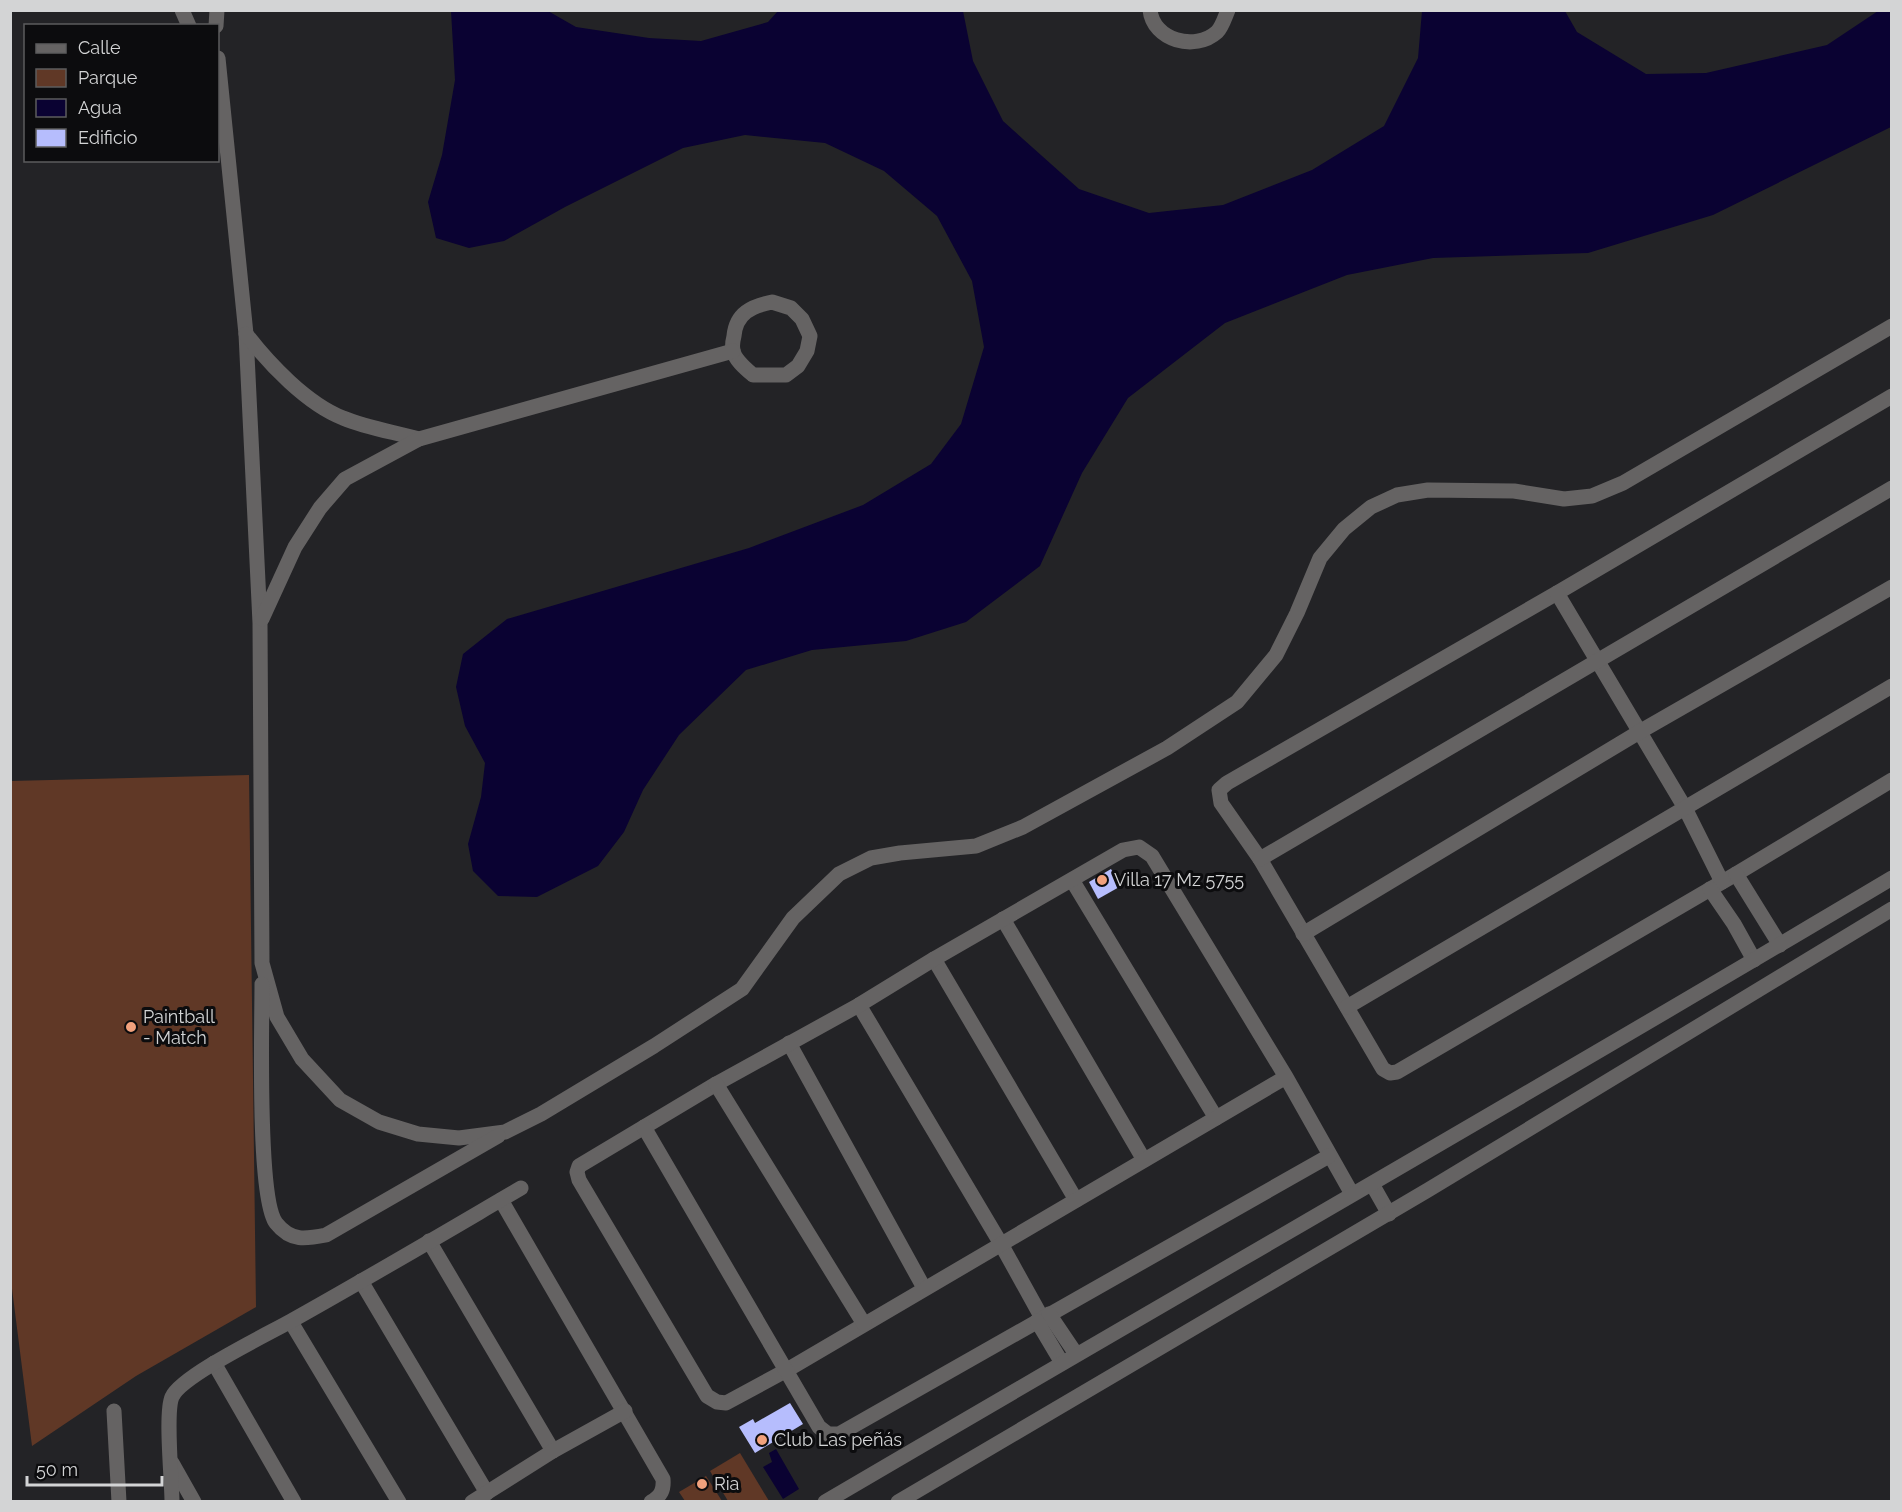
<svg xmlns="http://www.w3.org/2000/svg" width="1902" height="1512" font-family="Raleway,sans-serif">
<rect width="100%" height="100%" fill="#232326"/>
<g fill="#603826">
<path d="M 249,775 L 256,1307 L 136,1376 L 32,1446 L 10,1273 L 11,781 Z"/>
<path d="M 740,1453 L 769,1501 L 728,1501 L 710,1471 Z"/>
<path d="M 706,1476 L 722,1501 L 685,1501 L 679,1492 Z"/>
</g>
<g fill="#0a0232">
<path d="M 451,11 L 548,11 L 576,27 L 649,38 L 701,41 L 768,22 L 778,11 L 963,11 L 973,61 L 1003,121 L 1079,189 L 1149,213 L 1223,205 L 1312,170 L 1384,126 L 1418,58 L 1422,11 L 1565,11 L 1577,32 L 1646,74 L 1706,73 L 1827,45 L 1878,11 L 1891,11 L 1891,127 L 1713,215 L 1588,253 L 1433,258 L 1347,275 L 1225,323 L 1128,398 L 1082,473 L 1040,566 L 966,622 L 906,641 L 812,650 L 746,670 L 679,735 L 643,790 L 624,832 L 598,866 L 537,897 L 498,896 L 473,871 L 468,844 L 481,797 L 485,763 L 465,726 L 456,687 L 463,654 L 507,619 L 749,548 L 863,505 L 931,464 L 961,424 L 984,347 L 972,281 L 937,216 L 884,171 L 825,143 L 745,135 L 683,148 L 565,207 L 504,241 L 469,248 L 436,238 L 428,202 L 442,155 L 455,80 Z"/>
<path d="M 776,1449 L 799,1489 L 783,1499 L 763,1467 L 772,1462 L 769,1453 Z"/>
</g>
<g fill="#b6bdfd">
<path d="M 1111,869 L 1121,886 L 1098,899 L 1089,882 Z"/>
<path d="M 790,1403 L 803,1424 L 755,1453 L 739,1427 L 753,1419 L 755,1423 Z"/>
</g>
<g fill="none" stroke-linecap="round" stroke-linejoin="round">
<g stroke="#656363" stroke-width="15">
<path d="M 182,10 L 189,26"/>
<path d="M 1150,10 C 1153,40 1195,52 1217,32 C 1222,27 1225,17 1228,10"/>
<path d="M 216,26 L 217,10"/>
<path d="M 218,58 L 246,334 L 260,623 L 262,963 L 277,1017 L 302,1059 L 340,1100 L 379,1122 L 418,1134 L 459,1138 L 505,1132 L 541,1114 L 654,1046 L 742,989 L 793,918 L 839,874 L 871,858 L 900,853 L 976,846 L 1023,827 L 1167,748 L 1237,702 L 1276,655 L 1297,613 L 1320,558 L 1344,529 L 1371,507 L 1397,495 L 1428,490 L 1514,491 L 1564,499 L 1592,496 L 1623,483 L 1892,326"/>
<path d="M 772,302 L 791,308 L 802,319 L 810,336 L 807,351 L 798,366 L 786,375 L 753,375 C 746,369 734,359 733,350 C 732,346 733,340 734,336 C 736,313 752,306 772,302 Z"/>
<path d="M 246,334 C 269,364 307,404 343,418 C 367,428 394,432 419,439"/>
<path d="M 1892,396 L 1557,593 L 1227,783 L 1219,790 L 1221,803 L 1260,859 L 1383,1069 L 1390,1073 L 1397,1072 L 1736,874 L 1892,780"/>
<path d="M 1557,593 L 1685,808 L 1722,882"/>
<path d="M 262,619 L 295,547 L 320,508 L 345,479 L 419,439 L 733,351"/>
<path d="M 1260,859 L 1892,488"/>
<path d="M 1736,874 L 1780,945"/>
<path d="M 1072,880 L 1216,1118"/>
<path d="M 1710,889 L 1734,924 L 1754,960"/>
<path d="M 1003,919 L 1144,1160"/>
<path d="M 1303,934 L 1641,731 L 1892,587"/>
<path d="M 934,959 L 1076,1200"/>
<path d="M 262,984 C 262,1025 257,1198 276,1223 C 291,1242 306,1239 326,1235 L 498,1136"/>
<path d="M 859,1005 L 1001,1244 L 1042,1318"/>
<path d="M 1347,1007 L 1892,686"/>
<path d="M 789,1043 L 924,1288"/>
<path d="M 1286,1077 L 787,1370 L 726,1403 L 717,1402 L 707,1396 L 579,1180 L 577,1172 L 579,1166 L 716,1084 L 859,1005 L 934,959 L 1123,850 L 1139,847 L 1152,856 L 1286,1077 L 1352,1194"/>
<path d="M 716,1084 L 864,1324"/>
<path d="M 644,1127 L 819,1427 L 828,1434 L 839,1434 L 1329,1156"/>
<path d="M 1372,1184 L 1389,1214"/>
<path d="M 501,1200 L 663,1479 C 664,1490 661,1496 651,1502"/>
<path d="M 429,1241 L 553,1451"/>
<path d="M 361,1281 L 487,1493"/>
<path d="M 1049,1314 L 1076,1354"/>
<path d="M 1037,1321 L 1062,1363"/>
<path d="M 291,1322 L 399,1502"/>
<path d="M 214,1363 L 294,1502"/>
<path d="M 114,1411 L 119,1502"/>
<path d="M 172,1463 L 194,1502"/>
<path d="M 172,1502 C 172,1480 165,1413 172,1397 C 181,1376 268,1334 291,1321 C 368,1278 444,1233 521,1188"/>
<path d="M 472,1502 L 553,1451 L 625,1411"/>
<path d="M 825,1502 C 1181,1293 1538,1089 1892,878"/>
<path d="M 898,1502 L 1428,1190 L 1892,909"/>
</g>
</g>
<g fill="#f1a17d" stroke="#0c0c0e" stroke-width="2">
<circle cx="1102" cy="880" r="6"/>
<circle cx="131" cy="1027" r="6"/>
<circle cx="762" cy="1440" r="6"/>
<circle cx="702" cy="1484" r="6"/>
</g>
<g text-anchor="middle" stroke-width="6" stroke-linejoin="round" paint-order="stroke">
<g font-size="18" fill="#d3d4d5" stroke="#0c0c0e" text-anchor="start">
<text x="1114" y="886">Villa 17 Mz 5755</text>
<text x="143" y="1023">Paintball<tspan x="143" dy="21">- Match</tspan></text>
<text x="774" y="1446">Club Las peñás</text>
<text x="714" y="1490">Ria</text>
</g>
</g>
<rect width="1902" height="1512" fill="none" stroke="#d3d4d5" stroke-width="24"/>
<rect x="24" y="24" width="195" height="138" fill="#0c0c0e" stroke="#5c5c5e" stroke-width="1.5"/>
<rect x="36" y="44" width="30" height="9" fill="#656363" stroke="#5c5c5e" stroke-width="1.5"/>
<text x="78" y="54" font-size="18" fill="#d3d4d5">Calle</text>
<rect x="36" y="69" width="30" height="18" fill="#603826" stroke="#5c5c5e" stroke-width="1.5"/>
<text x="78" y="84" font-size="18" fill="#d3d4d5">Parque</text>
<rect x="36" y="99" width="30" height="18" fill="#0a0232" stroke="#5c5c5e" stroke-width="1.5"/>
<text x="78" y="114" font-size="18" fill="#d3d4d5">Agua</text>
<rect x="36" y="129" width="30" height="18" fill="#b6bdfd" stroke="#5c5c5e" stroke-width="1.5"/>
<text x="78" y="144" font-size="18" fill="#d3d4d5">Edificio</text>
<path d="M27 1476v9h135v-9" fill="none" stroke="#d3d4d5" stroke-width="3"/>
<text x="36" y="1476" font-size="18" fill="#d3d4d5" stroke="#0c0c0e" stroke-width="4.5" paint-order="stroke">50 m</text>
</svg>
